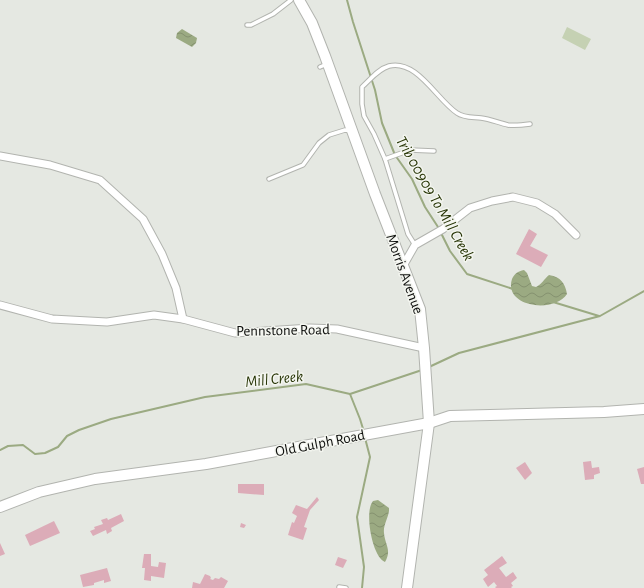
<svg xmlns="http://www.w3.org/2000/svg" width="644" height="588" font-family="'Alegreya Sans',sans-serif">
<defs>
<pattern id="water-waves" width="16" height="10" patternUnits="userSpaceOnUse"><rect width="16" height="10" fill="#9baa82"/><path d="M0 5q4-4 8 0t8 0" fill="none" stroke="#84916f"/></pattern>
</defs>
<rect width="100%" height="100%" fill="#e5e8e2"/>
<path fill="#c5d1b3" d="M 567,27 L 591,39 L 585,50 L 562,38 Z"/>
<g fill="url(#water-waves)">
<path d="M 182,29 L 197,38 L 196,43 L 192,47 L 176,38 L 177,33 Z"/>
<path d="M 524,270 L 527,273 L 532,286 L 536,287 C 542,284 544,279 549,275 C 561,277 565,283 567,294 C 554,314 503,307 512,279 C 514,274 518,271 524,270 Z"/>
<path d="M 378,500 L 389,508 L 389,511 C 388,518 383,526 384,533 C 385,545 392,550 385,562 C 372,557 364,511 373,501 Z"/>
</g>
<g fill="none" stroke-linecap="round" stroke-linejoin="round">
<g stroke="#9baa82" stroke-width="2">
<path d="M 347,0 L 353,22 L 375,90 L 382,123 L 395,155 L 412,179 L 425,207 L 438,227 L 450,251 L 467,274 L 513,289"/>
<path d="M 553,302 L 599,316"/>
<path d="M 429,367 L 459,353 L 600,316 L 644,291"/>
<path d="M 350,394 L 360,419 L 364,432"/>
<path d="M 0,450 L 8,446 L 23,445 L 35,454 L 45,453 L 58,447 L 67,436 L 79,430 L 111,419 L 205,397 L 306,384 L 350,394 L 422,370"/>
<path d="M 362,588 L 364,567 L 357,517 L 370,457 L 365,438"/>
</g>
</g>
<g fill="#dcacb8">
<path d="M 529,229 L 537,234 L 530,246 L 548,255 L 541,267 L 516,254 Z"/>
<path d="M 591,461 L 592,468 L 599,467 L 600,473 L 594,475 L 594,479 L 585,480 L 583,462 Z"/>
<path d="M 525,462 L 532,473 L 525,480 L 516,468 Z"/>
<path d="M 644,467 L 644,484 L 641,484 L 637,469 Z"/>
<path d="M 238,484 L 264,484 L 264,495 L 238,493 Z"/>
<path d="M 317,497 L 319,500 L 310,510 L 304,527 L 307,528 L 303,540 L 288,535 L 292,522 L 294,523 L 297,516 L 292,513 L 296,505 L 307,509 Z"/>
<path d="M 121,514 L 124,521 L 111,528 L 112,531 L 107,534 L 106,530 L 93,536 L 90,531 L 95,529 L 94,527 L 103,524 L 101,520 L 107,518 L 108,520 Z"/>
<path d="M 54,521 L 60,533 L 30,546 L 25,535 Z"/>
<path d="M 241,523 L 246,525 L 244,528 L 240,527 Z"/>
<path d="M 0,543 L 5,554 L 0,556 Z"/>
<path d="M 144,554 L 151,554 L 151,566 L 158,567 L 159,562 L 166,563 L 164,578 L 151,576 L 151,581 L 144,580 L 145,568 L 142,568 Z"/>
<path d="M 502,556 L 507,563 L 499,568 L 506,577 L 513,572 L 517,578 L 511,583 L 513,586 L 511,587 L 512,588 L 496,588 L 495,587 L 497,586 L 494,582 L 488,587 L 483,579 L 488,575 L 484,570 Z"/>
<path d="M 338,557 L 347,560 L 343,568 L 335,565 Z"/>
<path d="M 107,568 L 111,581 L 104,583 L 104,580 L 94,583 L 94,585 L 83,587 L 80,575 Z"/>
<path d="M 205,574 L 210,576 L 211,578 L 210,579 L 213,580 L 215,578 L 219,579 L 221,577 L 228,581 L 224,588 L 192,588 L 193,582 L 200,584 Z"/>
</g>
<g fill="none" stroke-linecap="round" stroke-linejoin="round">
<g stroke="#b2b4af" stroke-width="5.5">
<g id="lane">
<path d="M 247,25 L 251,25 L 273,14 L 291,0"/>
<path d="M 320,67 L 327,64"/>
<path d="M 385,159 L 410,150 L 434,151"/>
<path d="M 269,179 L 303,165 L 319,143 L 329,135 L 345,130 L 351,131"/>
<path d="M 415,245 L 408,234 L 385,159 L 374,134 L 364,116 L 362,104 L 362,87 C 370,80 378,69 389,66 C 417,59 437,100 457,113 C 464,118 473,117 481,118 C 490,119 499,123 508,125 C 515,126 523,125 530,124"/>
<path d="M 339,587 L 346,588"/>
</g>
</g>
<g stroke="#b2b4af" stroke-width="9">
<g id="street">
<path d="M 0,156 L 50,165 L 100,180 L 143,219 L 162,254 L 176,288 L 183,319"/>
<path d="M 403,266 L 415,245 L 443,229 L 470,208 L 492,201 L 513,197 L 537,203 L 555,214 L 576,235"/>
<path d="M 0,305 L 52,319 L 107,322 L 154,315 L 183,319 L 235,333 L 310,328 L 337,329 L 424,348"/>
</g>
</g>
<g stroke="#b2b4af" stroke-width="12">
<g id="secondary">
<path d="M 299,0 L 312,23 L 325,56 L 375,194 L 420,309 L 424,348 L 429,423 L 407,588"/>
<path d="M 0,507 L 39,492 L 95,479 L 206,464 L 429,423 L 450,416 L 604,412 L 644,409"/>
</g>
</g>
<use href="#lane" stroke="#fff" stroke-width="3.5"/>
<use href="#street" stroke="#fff" stroke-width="7"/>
<use href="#secondary" stroke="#fff" stroke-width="10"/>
</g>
<g text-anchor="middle" stroke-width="3" stroke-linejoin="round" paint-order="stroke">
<g font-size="15" fill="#0e0f0d" stroke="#f3f5ef">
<text transform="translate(405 274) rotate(70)" y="5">Morris Avenue</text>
<text transform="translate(283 330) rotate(-1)" y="5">Pennstone Road</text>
<text transform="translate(320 443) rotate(-11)" y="5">Old Gulph Road</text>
</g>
<g font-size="16" font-style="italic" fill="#263405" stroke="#f3f5ef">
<text transform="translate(436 198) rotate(60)" y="6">Trib 00909 To Mill Creek</text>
<text transform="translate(274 378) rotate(-6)" y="6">Mill Creek</text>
</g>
</g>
</svg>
